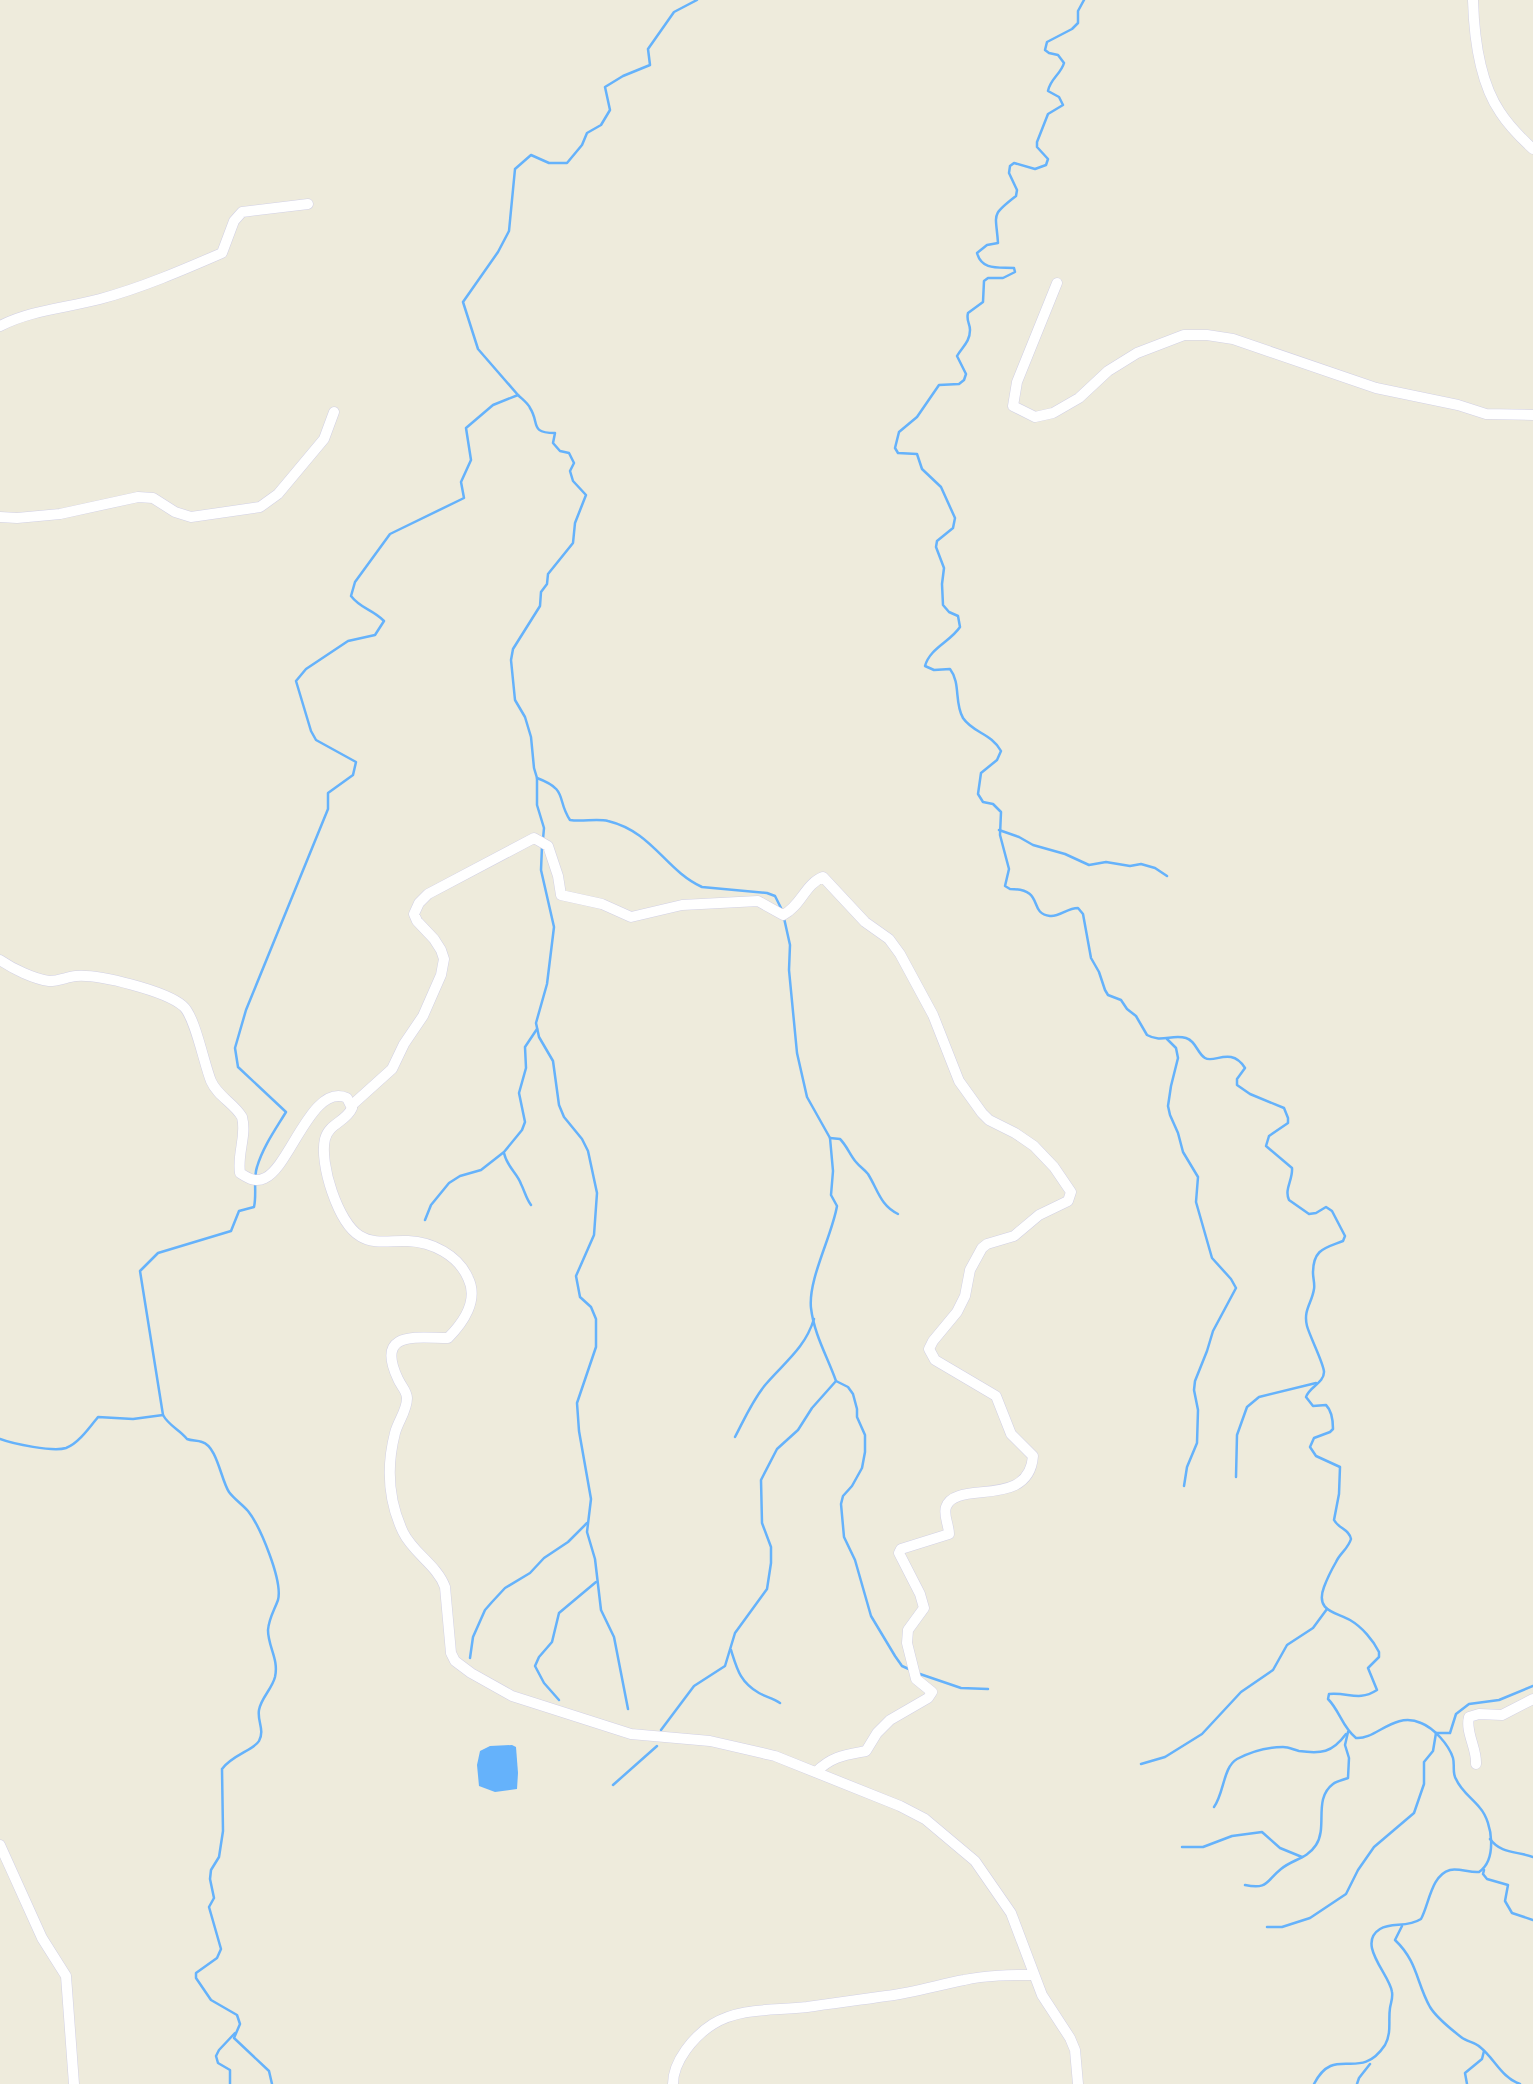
<svg xmlns="http://www.w3.org/2000/svg" width="1533" height="2084" font-family="'Roboto Condensed',sans-serif">
<rect width="100%" height="100%" fill="#eeebdc"/>
<path fill="#65b2fb" d="M 512,1745 L 516,1747 L 518,1773 L 517,1789 L 495,1792 L 479,1786 L 477,1765 L 480,1751 L 490,1746 Z"/>
<g fill="none" stroke-linecap="round" stroke-linejoin="round">
<g stroke="#65b2fb" stroke-width="2.5">
<path d="M 1084,0 L 1078,11 L 1078,23 L 1072,29 L 1047,42 L 1045,50 L 1049,53 L 1058,55 L 1064,63 C 1061,74 1050,79 1048,91 L 1059,97 L 1063,105 L 1048,114 L 1037,142 L 1037,147 L 1048,159 L 1046,165 L 1035,169 L 1014,163 L 1010,166 L 1009,173 L 1017,190 L 1016,196 C 990,216 996,213 998,243 L 987,245 L 977,253 C 982,271 999,267 1014,268 L 1015,272 L 1003,278 L 988,278 L 984,281 L 983,302 L 968,313 C 966,321 970,323 970,330 C 970,342 962,347 957,356 L 966,374 L 964,380 L 959,384 L 939,385 L 917,417 L 899,432 L 895,448 L 898,453 L 917,454 L 922,469 L 941,487 L 955,518 L 953,528 L 937,541 L 936,547 L 944,568 L 942,584 L 943,605 L 949,612 L 958,616 L 960,627 C 950,642 930,648 925,666 L 934,670 L 950,669 C 961,683 954,703 963,718 C 973,733 991,733 1001,751 L 997,760 L 981,773 L 978,794 L 983,802 L 993,804 L 1001,812 L 1000,835 L 1009,869 L 1005,886 L 1010,889 C 1046,889 1027,913 1050,916 C 1060,917 1067,908 1078,908 L 1083,914 L 1091,958 L 1099,972 L 1105,990 L 1108,995 L 1121,1000 L 1127,1009 L 1136,1016 L 1147,1035 C 1161,1043 1172,1034 1186,1038 C 1196,1041 1197,1053 1205,1058 C 1214,1064 1231,1046 1245,1068 L 1237,1079 L 1237,1085 L 1250,1094 L 1284,1108 L 1288,1118 L 1288,1123 L 1269,1136 L 1266,1146 L 1292,1168 C 1293,1180 1284,1189 1289,1200 L 1309,1214 L 1316,1213 L 1326,1207 L 1332,1211 L 1345,1236 L 1343,1241 C 1325,1248 1313,1249 1313,1273 C 1313,1278 1315,1284 1314,1289 C 1312,1303 1303,1310 1307,1326 C 1310,1337 1324,1364 1324,1372 C 1324,1383 1309,1387 1306,1397 L 1313,1406 L 1326,1405 C 1332,1411 1333,1421 1333,1429 L 1330,1432 L 1314,1438 L 1310,1447 L 1316,1456 L 1340,1467 L 1339,1494 L 1334,1520 C 1339,1529 1349,1529 1351,1539 C 1348,1549 1340,1553 1336,1562 C 1332,1569 1327,1579 1324,1587 C 1315,1611 1335,1612 1350,1620 C 1362,1627 1373,1640 1379,1652 L 1379,1657 L 1368,1668 L 1377,1690 C 1358,1702 1349,1692 1329,1694 L 1328,1699 C 1340,1711 1342,1727 1356,1738 C 1376,1740 1394,1711 1421,1723 C 1434,1728 1449,1745 1453,1758 C 1455,1765 1452,1773 1456,1779 C 1461,1791 1472,1798 1480,1808 C 1493,1823 1497,1860 1479,1872 C 1470,1873 1459,1868 1450,1870 C 1431,1875 1429,1905 1421,1919 C 1407,1928 1392,1922 1380,1929 C 1356,1944 1390,1975 1392,1992 C 1393,1998 1391,2002 1390,2008 C 1388,2021 1392,2032 1385,2045 C 1359,2084 1335,2043 1314,2084"/>
<path d="M 518,395 C 522,399 528,403 530,408 C 540,423 529,433 555,433 L 553,443 L 560,451 L 569,453 L 574,463 L 570,471 L 573,481 L 586,495 L 575,523 L 573,543 L 548,574 L 547,584 L 541,592 L 540,606 L 513,649 L 511,660 L 515,700 L 525,717 L 531,737 L 534,768 L 537,778 L 537,805 L 544,828 L 543,839"/>
<path d="M 537,778 C 569,790 556,799 570,820 C 583,822 597,818 608,821 C 653,832 665,870 702,887 L 767,893 L 775,896 L 781,908"/>
<path d="M 999,830 L 1019,837 L 1033,845 L 1065,854 L 1089,865 L 1106,862 L 1130,866 L 1141,864 L 1155,868 L 1167,876"/>
<path d="M 542,846 L 541,870 L 554,927 L 547,984 L 536,1023 L 539,1037 L 553,1061 L 559,1105 L 564,1117 L 582,1139 L 588,1151 L 597,1193 L 594,1235 L 576,1276 L 580,1297 L 591,1307 L 596,1319 L 596,1347 L 577,1403 L 579,1431 L 591,1499 L 587,1532 L 595,1559 L 601,1610 L 614,1637 L 628,1709"/>
<path d="M 1167,1039 L 1176,1048 L 1178,1058 L 1171,1086 L 1168,1106 L 1170,1115 L 1178,1133 L 1183,1152 L 1198,1177 L 1196,1202 L 1212,1258 L 1231,1279 L 1236,1288 L 1213,1331 L 1207,1351 L 1195,1381 L 1194,1390 L 1198,1410 L 1197,1443 L 1187,1467 L 1184,1486"/>
<path d="M 830,1138 L 840,1139 C 847,1146 850,1155 856,1162 C 860,1167 864,1169 868,1174 C 878,1190 880,1205 898,1214"/>
<path d="M 504,1153 C 507,1167 517,1173 521,1184 C 525,1192 526,1198 531,1205"/>
<path d="M 425,1220 L 431,1205 L 449,1183 L 460,1176 L 481,1170 L 504,1152 L 522,1130 L 525,1122 L 519,1093 L 526,1068 L 525,1047 L 537,1029"/>
<path d="M 836,1381 L 848,1387 L 853,1394 L 857,1409 L 857,1417 L 865,1435 L 865,1452 L 862,1468 L 852,1486 L 843,1496 L 841,1504 L 844,1537 L 855,1560 L 871,1616 L 895,1656 L 902,1666 L 911,1670"/>
<path d="M 163,1415 C 169,1426 179,1429 187,1439 C 192,1441 197,1440 202,1442 C 217,1446 221,1480 229,1492 C 234,1499 242,1504 248,1511 C 260,1526 283,1581 278,1600 C 274,1611 269,1618 268,1630 C 268,1647 279,1659 275,1677 C 272,1689 261,1698 259,1710 C 257,1721 265,1730 259,1741 C 254,1750 232,1755 222,1769 L 223,1831 L 219,1857 L 211,1870 L 210,1879 L 214,1898 L 209,1907 L 221,1949 L 217,1958 L 196,1973 L 196,1978 L 211,2000 L 237,2015 L 240,2024 L 234,2038 L 269,2071 L 272,2084"/>
<path d="M 735,1437 C 744,1420 753,1399 766,1384 C 785,1362 805,1348 814,1319"/>
<path d="M 0,1439 C 13,1444 53,1452 66,1448 C 78,1444 90,1427 98,1417 L 133,1419 L 163,1415 L 140,1271 L 158,1253 L 231,1231 L 239,1211 L 254,1207 C 257,1194 253,1179 257,1167 C 263,1147 275,1130 286,1112 L 238,1067 L 235,1048 L 246,1010 L 328,809 L 328,793 L 353,775 L 356,762 L 316,740 L 311,731 L 296,681 L 306,669 L 348,641 L 375,635 L 384,621 C 372,609 361,609 351,596 L 355,582 L 390,534 L 464,498 L 461,482 L 471,460 L 466,428 L 493,405 L 518,395 L 478,349 L 463,302 L 498,252 L 509,231 L 515,169 L 531,155 L 549,163 L 567,163 L 582,145 L 587,133 L 601,125 L 610,110 L 605,87 L 623,76 L 650,65 L 648,49 L 674,12 L 697,0"/>
<path d="M 1236,1477 L 1237,1435 L 1247,1407 L 1259,1397 L 1316,1383"/>
<path d="M 731,1650 C 737,1669 740,1682 759,1693 C 766,1697 773,1698 780,1703"/>
<path d="M 470,1658 L 473,1637 L 485,1610 L 492,1602 L 505,1588 L 530,1573 L 544,1558 L 568,1542 L 587,1523"/>
<path d="M 917,1673 L 961,1688 L 988,1689"/>
<path d="M 559,1700 L 544,1683 L 535,1666 L 539,1657 L 552,1642 L 559,1613 L 596,1582"/>
<path d="M 661,1730 L 694,1686 L 725,1666 L 735,1633 L 767,1589 L 771,1563 L 771,1547 L 762,1523 L 761,1480 L 777,1449 L 798,1430 L 812,1408 L 836,1381 C 827,1356 814,1334 811,1308 C 808,1279 832,1236 837,1206 L 831,1195 L 833,1171 L 830,1138 L 807,1097 L 797,1053 L 789,970 L 790,945 L 784,918"/>
<path d="M 1141,1764 L 1165,1757 L 1202,1734 L 1241,1692 L 1273,1670 L 1287,1645 L 1313,1628 L 1327,1609"/>
<path d="M 613,1785 L 657,1746"/>
<path d="M 1214,1807 C 1224,1794 1223,1767 1237,1759 C 1252,1751 1267,1747 1283,1747 C 1289,1747 1294,1750 1299,1751 C 1321,1754 1332,1753 1346,1734"/>
<path d="M 1490,1839 C 1501,1854 1517,1851 1533,1857"/>
<path d="M 1182,1847 L 1203,1847 L 1232,1836 L 1262,1832 L 1280,1848 L 1302,1857"/>
<path d="M 1484,1870 L 1483,1874 L 1487,1879 L 1508,1885 L 1505,1901 L 1512,1913 L 1533,1920"/>
<path d="M 1245,1885 C 1268,1890 1266,1881 1281,1869 C 1293,1859 1307,1859 1316,1845 C 1328,1827 1313,1799 1333,1784 C 1337,1781 1343,1780 1348,1778 L 1349,1758 L 1345,1745 L 1348,1732"/>
<path d="M 1402,1926 L 1395,1940 C 1418,1962 1416,1982 1430,2007 C 1436,2017 1452,2030 1461,2037 C 1467,2042 1475,2042 1480,2047 C 1495,2059 1501,2077 1520,2084"/>
<path d="M 1267,1927 L 1282,1927 L 1310,1918 L 1346,1894 L 1358,1870 L 1374,1847 L 1414,1813 L 1424,1784 L 1424,1762 L 1433,1751 L 1436,1733 L 1450,1733 L 1456,1714 L 1469,1704 L 1499,1700 L 1533,1686"/>
<path d="M 230,2084 L 230,2070 L 218,2063 L 216,2056 L 219,2050 L 235,2033"/>
<path d="M 1357,2084 L 1359,2078 L 1370,2064"/>
<path d="M 1467,2084 L 1465,2073 L 1482,2059 L 1484,2051"/>
</g>
<g stroke="#d2d1e5" stroke-width="11">
<g id="minor">
<path d="M 1473,0 C 1474,36 1479,81 1500,112 C 1509,126 1521,138 1533,149"/>
<path d="M 1057,283 L 1017,382 L 1013,406 L 1035,417 L 1053,413 L 1079,398 L 1108,371 L 1137,353 L 1184,335 L 1207,335 L 1233,339 L 1376,388 L 1458,405 L 1486,414 L 1533,415"/>
<path d="M 0,326 C 31,310 66,308 100,299 C 141,288 183,270 222,253 L 234,221 L 242,212 L 308,204"/>
<path d="M 0,517 L 17,518 L 60,514 L 138,497 L 153,498 L 175,512 L 191,517 L 260,507 L 278,494 L 324,439 L 334,412"/>
<path d="M 0,960 C 13,969 34,979 49,981 C 59,981 67,977 76,976 C 99,974 166,991 183,1006 C 195,1016 204,1064 211,1081 C 218,1097 234,1103 242,1117 C 247,1136 237,1153 240,1173 C 248,1178 255,1183 265,1178 C 290,1167 312,1082 347,1098 L 352,1108 C 346,1122 329,1123 325,1139 C 319,1163 338,1223 360,1236 C 374,1245 392,1240 408,1241 C 432,1242 458,1255 468,1278 C 479,1300 463,1323 448,1338 C 416,1338 375,1330 398,1379 C 401,1386 407,1391 407,1398 C 407,1411 398,1421 395,1433 C 386,1468 388,1500 403,1532 C 413,1553 437,1565 445,1587 L 451,1653 L 455,1661 L 471,1673 L 512,1696 L 534,1703 L 631,1734 L 710,1741 L 775,1756 L 900,1806 L 925,1819 L 975,1861 L 1011,1913 L 1042,1995 L 1070,2038 L 1075,2050 L 1078,2084"/>
<path d="M 352,1105 L 392,1069 L 404,1044 L 423,1016 L 441,975 L 444,959 L 441,950 L 434,939 L 417,921 L 414,914 L 419,903 L 428,894 L 534,838 L 548,846 L 558,876 L 561,895 L 602,904 L 631,917 L 682,905 L 758,901 L 783,915 C 801,906 805,884 823,877 L 865,922 L 889,939 L 900,954 L 933,1015 L 959,1081 L 982,1113 L 989,1120 L 1015,1133 L 1034,1146 L 1054,1167 L 1071,1192 L 1068,1201 L 1039,1215 L 1014,1236 L 987,1244 L 982,1248 L 970,1270 L 965,1296 L 957,1312 L 933,1341 L 929,1349 L 935,1360 L 996,1396 L 1011,1434 L 1033,1456 C 1029,1510 955,1479 946,1507 C 943,1515 949,1525 949,1534 L 901,1549 L 899,1553 L 920,1594 L 924,1608 L 908,1630 L 907,1643 L 916,1679 L 932,1692 L 928,1698 L 890,1720 L 877,1733 L 866,1751 C 845,1755 832,1756 816,1772"/>
<path d="M 1476,1764 C 1477,1748 1465,1732 1469,1717 L 1479,1714 L 1502,1715 L 1533,1699"/>
<path d="M 0,1845 L 42,1938 L 66,1976 L 74,2084"/>
<path d="M 673,2084 C 673,2061 694,2036 713,2024 C 741,2007 775,2011 807,2007 C 833,2003 860,2000 886,1996 C 913,1993 938,1985 964,1980 C 987,1975 1010,1975 1033,1975"/>
</g>
</g>
<use href="#minor" stroke="#fff" stroke-width="10"/>
</g>
</svg>
